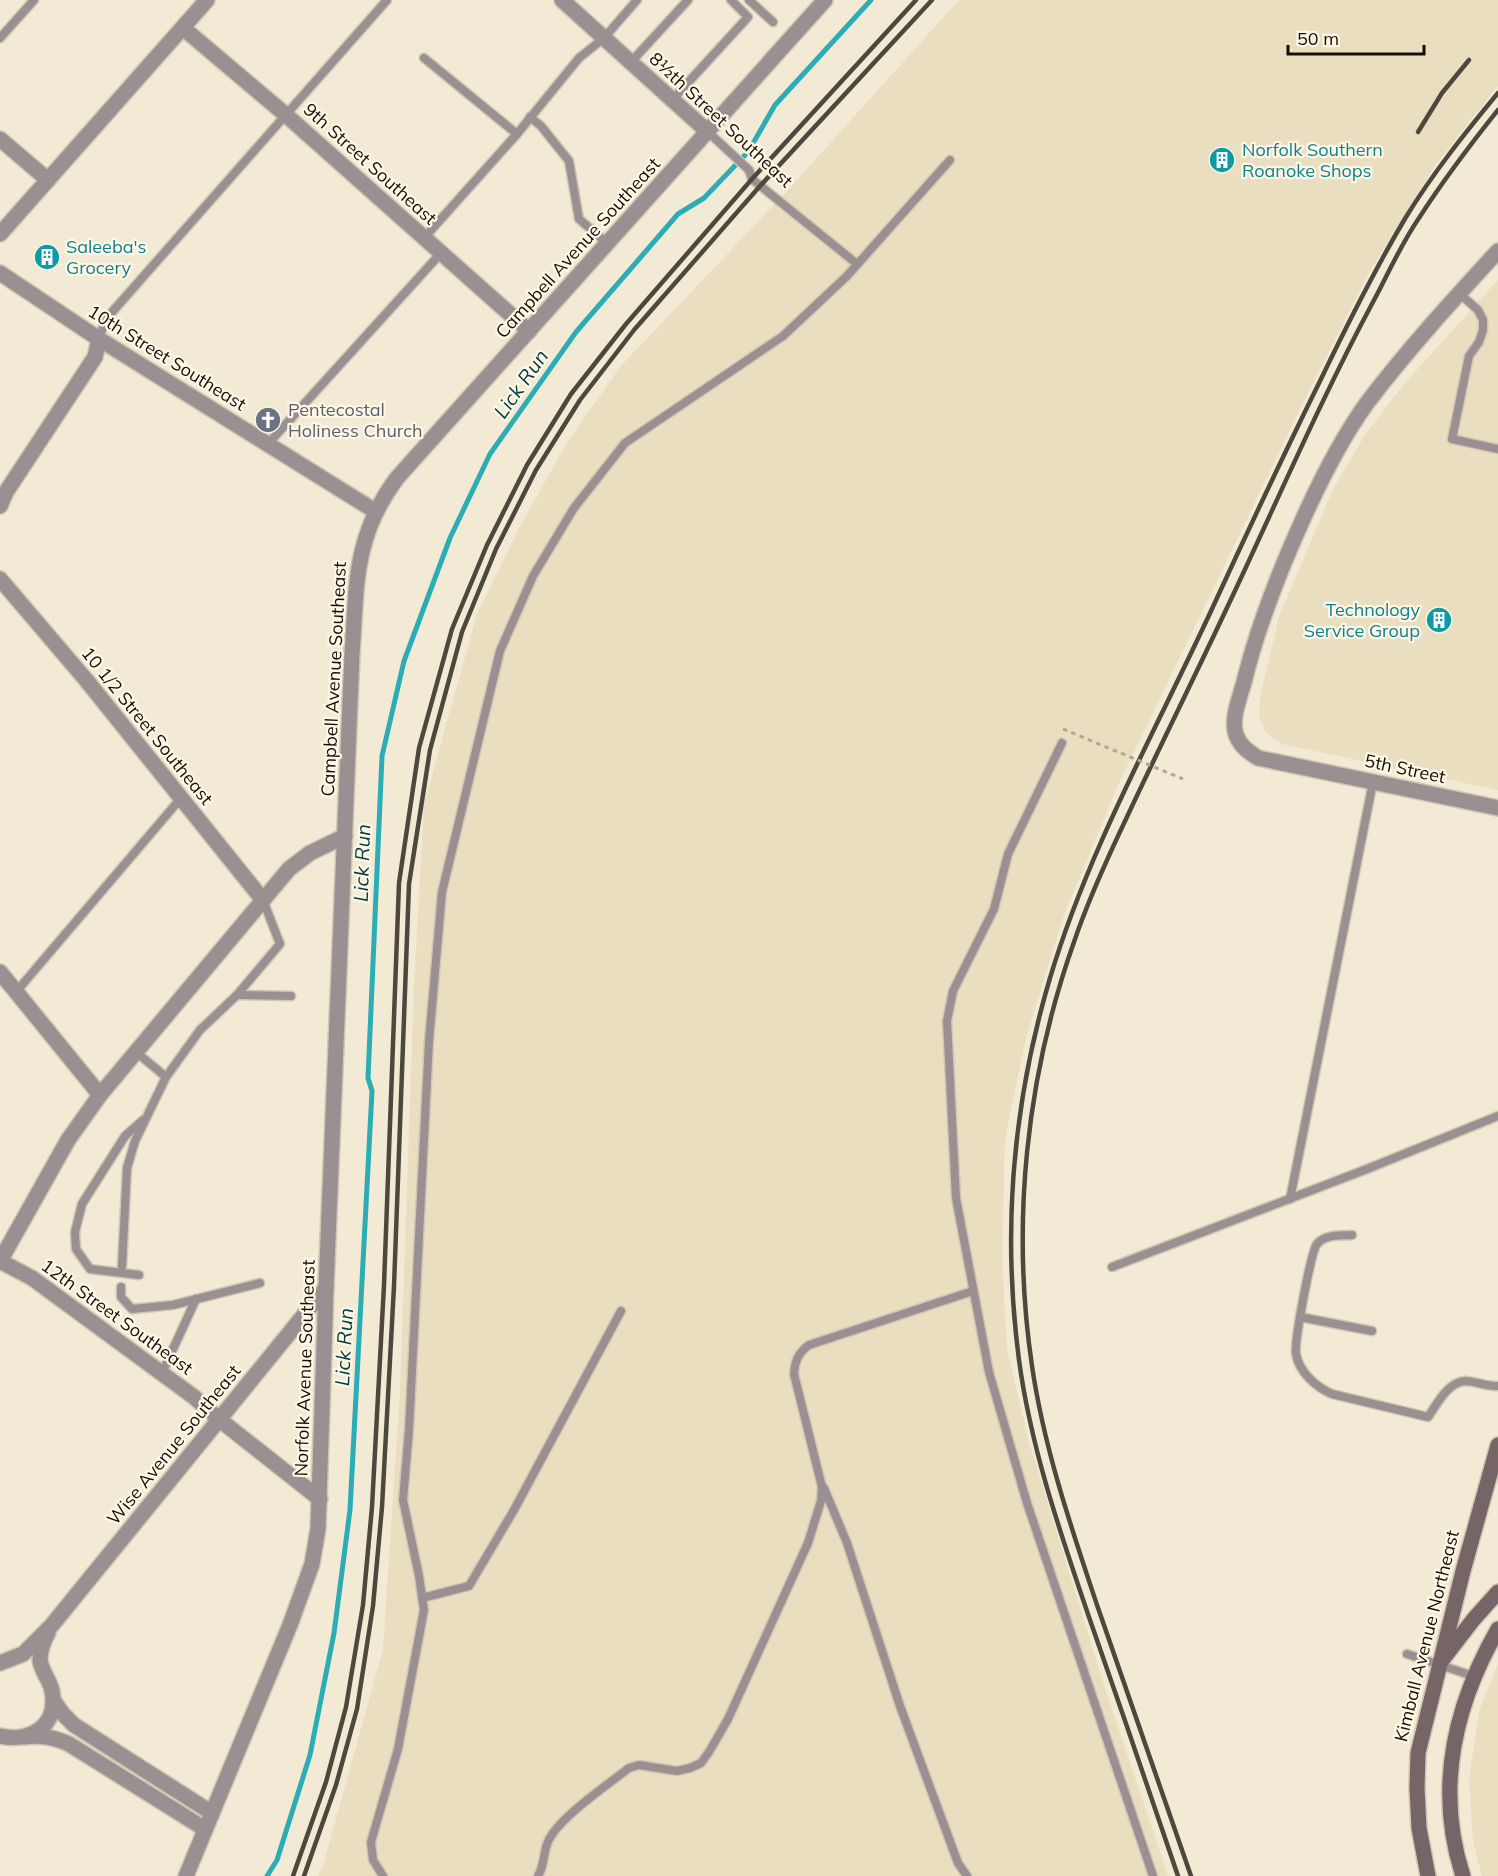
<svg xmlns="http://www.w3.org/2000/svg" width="1498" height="1876" font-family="Mulish,sans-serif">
<rect width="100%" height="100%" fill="#f2ead4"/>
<g fill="#eadec1">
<path d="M 959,0 L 1498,0 L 1498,86 L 1436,164 L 1371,269 L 1304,401 L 1119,783 L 1064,915 L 1026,1038 L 1005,1139 L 1002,1256 L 1007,1349 L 1029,1442 L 1105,1688 L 1168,1876 L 318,1876 L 323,1866 L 383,1649 L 400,1391 L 414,984 L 424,805 L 477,614 L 519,528 L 566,444 L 620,367 L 786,192 Z"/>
<path d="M 1498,280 L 1498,790 L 1282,744 L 1271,737 L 1264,729 L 1259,715 L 1260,697 L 1279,617 L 1333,489 L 1365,435 L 1404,384 Z"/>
<path d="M 1498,1664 L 1498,1876 L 1482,1876 L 1473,1842 L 1469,1779 L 1479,1711 Z"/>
</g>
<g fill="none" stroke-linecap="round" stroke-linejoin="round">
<path stroke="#2cadb5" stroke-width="5" d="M 267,1876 L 277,1860 L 310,1755 L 334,1633 L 350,1510 L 372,1091 L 368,1078 L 382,756 L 404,661 L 450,538 L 490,454 L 576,332 L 678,214 L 704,198 L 748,152 L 775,105 L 871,0"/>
<g stroke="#cec7b4" stroke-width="11">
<g id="service">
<path d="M 749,0 L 773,22"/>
<path d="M 0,38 L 34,0"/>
<path d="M 424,58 L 517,134"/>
<path d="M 631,62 L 688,0"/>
<path d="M 672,100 L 748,17 L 731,0"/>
<path d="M 530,117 L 541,126 L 569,161 L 579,219 L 608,244"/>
<path d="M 708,132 L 749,170 L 752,179 L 857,264"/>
<path d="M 424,238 L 517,134 L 579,58 L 604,38 L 637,0"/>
<path d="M 1460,294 L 1478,310 L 1483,320 L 1483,330 L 1479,342 L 1469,356 L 1452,439 L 1498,449"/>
<path d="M 99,339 L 105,321 L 113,311 L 387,0"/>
<path d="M 267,445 L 441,253"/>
<path d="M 1062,743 L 1008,854 L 994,909 L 953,991 L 947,1021 L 956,1198 L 989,1372 L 1027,1503 L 1153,1876"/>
<path d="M 16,992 L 181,798"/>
<path d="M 237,995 L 291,996"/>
<path d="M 136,1052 L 166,1077"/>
<path d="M 1290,1199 L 1373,782"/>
<path d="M 1352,1235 C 1340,1236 1325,1234 1317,1244 C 1311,1252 1294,1342 1296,1354 C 1299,1372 1316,1387 1332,1394 L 1428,1417 C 1437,1404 1448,1382 1465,1381 C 1476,1381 1486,1387 1498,1386"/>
<path d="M 122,1266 L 127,1168 L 135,1141 L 166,1077 L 200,1030 L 237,995 L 280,944 L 263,900"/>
<path d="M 1112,1267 L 1367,1169 L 1498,1116"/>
<path d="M 139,1275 L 90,1269 L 76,1249 L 75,1232 L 82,1204 L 125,1136 L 143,1120"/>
<path d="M 121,1287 L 121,1297 L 132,1309 L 173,1305 L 260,1283"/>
<path d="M 1300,1317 L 1372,1331"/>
<path d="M 162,1373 L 196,1299"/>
<path d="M 824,1488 L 847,1543 L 900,1706 L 958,1863 L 967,1876"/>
<path d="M 422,1598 L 469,1586 L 514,1510 L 621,1311"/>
<path d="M 1407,1654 L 1473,1676"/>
<path d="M 383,1876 L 373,1860 L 371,1842 L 398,1749 L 424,1610 L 419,1576 L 403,1500 L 409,1430 L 429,1041 L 442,892 L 500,651 L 533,576 L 574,508 L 625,443 L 783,336 L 847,276 L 950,160"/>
<path d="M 538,1876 C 546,1863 542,1849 551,1836 C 565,1814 607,1785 629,1768 L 639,1765 L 677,1771 L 690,1768 L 701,1763 L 709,1752 L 728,1719 L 808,1543 L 821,1501 L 822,1487 L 794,1374 C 795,1361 798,1353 809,1345 L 973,1291"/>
</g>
</g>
<g stroke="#cec7b4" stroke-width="18">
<g id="minor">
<path d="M 562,0 L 708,132"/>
<path d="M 183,28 L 286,115 L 529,331"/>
<path d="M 0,139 L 48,180"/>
<path d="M 1498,251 C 1453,300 1407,350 1367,403 C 1341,439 1321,479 1303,519 C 1279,572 1258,625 1244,682 C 1240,697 1232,716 1235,731 C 1238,744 1247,751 1258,758 L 1498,808"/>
<path d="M 0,273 L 99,339 L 375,511"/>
<path d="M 0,506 L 6,492 L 95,357 L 99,339"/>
<path d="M 0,579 L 87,681 L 263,900"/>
<path d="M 0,972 L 100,1095"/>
<path d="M 0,1261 L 68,1140 L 100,1095 L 289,869 L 310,853 L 345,836"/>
<path d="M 0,1261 L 32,1278 L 194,1397 L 220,1420 L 320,1499"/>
</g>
</g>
<g stroke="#cec7b4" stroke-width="18">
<g id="tertiary">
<path d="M 0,234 L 207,0"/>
<path d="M 0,1663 L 23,1654 L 52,1625 L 326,1288"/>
<path d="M 53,1700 L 63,1714 L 74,1725 L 212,1813"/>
<path d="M 0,1736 C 31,1743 59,1725 52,1691 C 50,1680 41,1671 40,1660 C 40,1650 43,1642 48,1633"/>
<path d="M 24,1737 C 41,1735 53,1737 69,1744 L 205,1829"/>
<path d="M 186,1876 L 290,1625 L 312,1564 L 318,1529 L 326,1288 L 352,654 C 357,585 353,537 397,478 L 825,0"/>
</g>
</g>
<g stroke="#cec7b4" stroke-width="18">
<g id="secondary">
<path d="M 1443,1659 L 1473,1620 L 1498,1592"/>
<path d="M 1428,1876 L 1419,1828 L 1417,1788 L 1418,1753 L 1463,1571 L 1498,1445"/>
<path d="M 1463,1876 C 1435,1790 1454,1706 1498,1629"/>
</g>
</g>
<use href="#service" stroke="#9b9091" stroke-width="8"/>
<use href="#minor" stroke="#9b9091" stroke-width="15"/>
<use href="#tertiary" stroke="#9b9091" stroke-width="15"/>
<use href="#secondary" stroke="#756566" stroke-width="15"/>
<g stroke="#4c483d" stroke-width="4.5">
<path d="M 1418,132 L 1442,93 L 1469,60"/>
<path d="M 293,1876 L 326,1782 L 346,1707 L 363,1605 L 372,1507 L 384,1285 L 399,883 L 419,748 L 452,629 L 487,545 L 527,465 L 571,394 L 626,324 L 752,179 L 916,0"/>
<path d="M 304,1876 L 336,1785 L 357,1709 L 373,1606 L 382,1507 L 394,1286 L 409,884 L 430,750 L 462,632 L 496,549 L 536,470 L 580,400 L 634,330 L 760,186 L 932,0"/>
<path d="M 1178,1876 C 1149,1791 1120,1705 1090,1620 C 1061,1535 1031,1449 1019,1360 C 1002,1231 1013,1102 1050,978 C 1090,845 1160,723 1217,598 C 1251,524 1285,452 1321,379 C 1347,325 1375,269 1406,217 C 1433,173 1465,133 1498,93"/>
<path d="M 1191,1876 C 1160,1786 1128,1696 1097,1605 C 1071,1527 1044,1448 1032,1366 C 1011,1224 1026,1077 1074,942 C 1088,900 1107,859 1126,819 C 1161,744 1198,670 1233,595 C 1279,497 1322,397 1373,302 C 1388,274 1401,244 1419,218 C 1443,181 1470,145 1498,110"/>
</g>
<path stroke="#afa897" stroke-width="3" stroke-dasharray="4.5 4.5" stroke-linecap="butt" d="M 1063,729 L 1183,779"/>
</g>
<defs>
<g id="building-disc" transform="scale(1.35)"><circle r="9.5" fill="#0f9aa8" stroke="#fef7e6"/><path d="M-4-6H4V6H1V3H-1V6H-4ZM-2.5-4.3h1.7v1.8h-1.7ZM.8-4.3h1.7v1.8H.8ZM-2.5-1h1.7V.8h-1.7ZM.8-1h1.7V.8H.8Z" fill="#fff"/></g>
<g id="church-disc" transform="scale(1.35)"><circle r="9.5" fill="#6b7280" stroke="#fef7e6"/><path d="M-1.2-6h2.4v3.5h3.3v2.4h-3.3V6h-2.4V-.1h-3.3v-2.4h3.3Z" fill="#fff"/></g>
</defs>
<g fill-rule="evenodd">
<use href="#building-disc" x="1222" y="160"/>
<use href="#building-disc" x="47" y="257"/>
<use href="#church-disc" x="268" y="420"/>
<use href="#building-disc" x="1439" y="620"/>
</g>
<g text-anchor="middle" stroke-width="4.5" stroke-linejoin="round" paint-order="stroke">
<g font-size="18" fill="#131009" stroke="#fef7e6">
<text transform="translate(721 120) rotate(43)" y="6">8½th Street Southeast</text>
<text transform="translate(370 164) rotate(42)" y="6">9th Street Southeast</text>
<text transform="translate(578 248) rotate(-48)" y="6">Campbell Avenue Southeast</text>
<text transform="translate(167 358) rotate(32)" y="6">10th Street Southeast</text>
<text transform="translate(334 679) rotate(-87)" y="6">Campbell Avenue Southeast</text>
<text transform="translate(147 726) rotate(51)" y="6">10 1/2 Street Southeast</text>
<text transform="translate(1405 769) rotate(12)" y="6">5th Street</text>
<text transform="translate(117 1317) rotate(36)" y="6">12th Street Southeast</text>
<text transform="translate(305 1368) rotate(-88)" y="6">Norfolk Avenue Southeast</text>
<text transform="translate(174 1445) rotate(-51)" y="6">Wise Avenue Southeast</text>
<text transform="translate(1427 1636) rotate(-76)" y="6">Kimball Avenue Northeast</text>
</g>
<g font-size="18" fill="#0d838f" stroke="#fef7e6" text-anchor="start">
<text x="1242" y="156">Norfolk Southern<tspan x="1242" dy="21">Roanoke Shops</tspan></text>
<text x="66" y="253">Saleeba's<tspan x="66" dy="21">Grocery</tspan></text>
<text x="1420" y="616" text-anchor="end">Technology<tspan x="1420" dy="21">Service Group</tspan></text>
</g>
<g font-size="18" fill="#5b616d" stroke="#fef7e6" text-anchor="start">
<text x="288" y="416">Pentecostal<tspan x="288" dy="21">Holiness Church</tspan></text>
</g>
<g font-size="20" font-style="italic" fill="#033d41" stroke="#fef7e6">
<text transform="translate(521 384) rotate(-55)" y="7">Lick Run</text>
<text transform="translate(362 863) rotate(-88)" y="7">Lick Run</text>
<text transform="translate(344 1347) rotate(-87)" y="7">Lick Run</text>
</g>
</g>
<path d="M1288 45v9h136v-9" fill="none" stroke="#131009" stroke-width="3"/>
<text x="1297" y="45" font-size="18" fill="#131009" stroke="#fef7e6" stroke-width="4.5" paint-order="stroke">50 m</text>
</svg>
